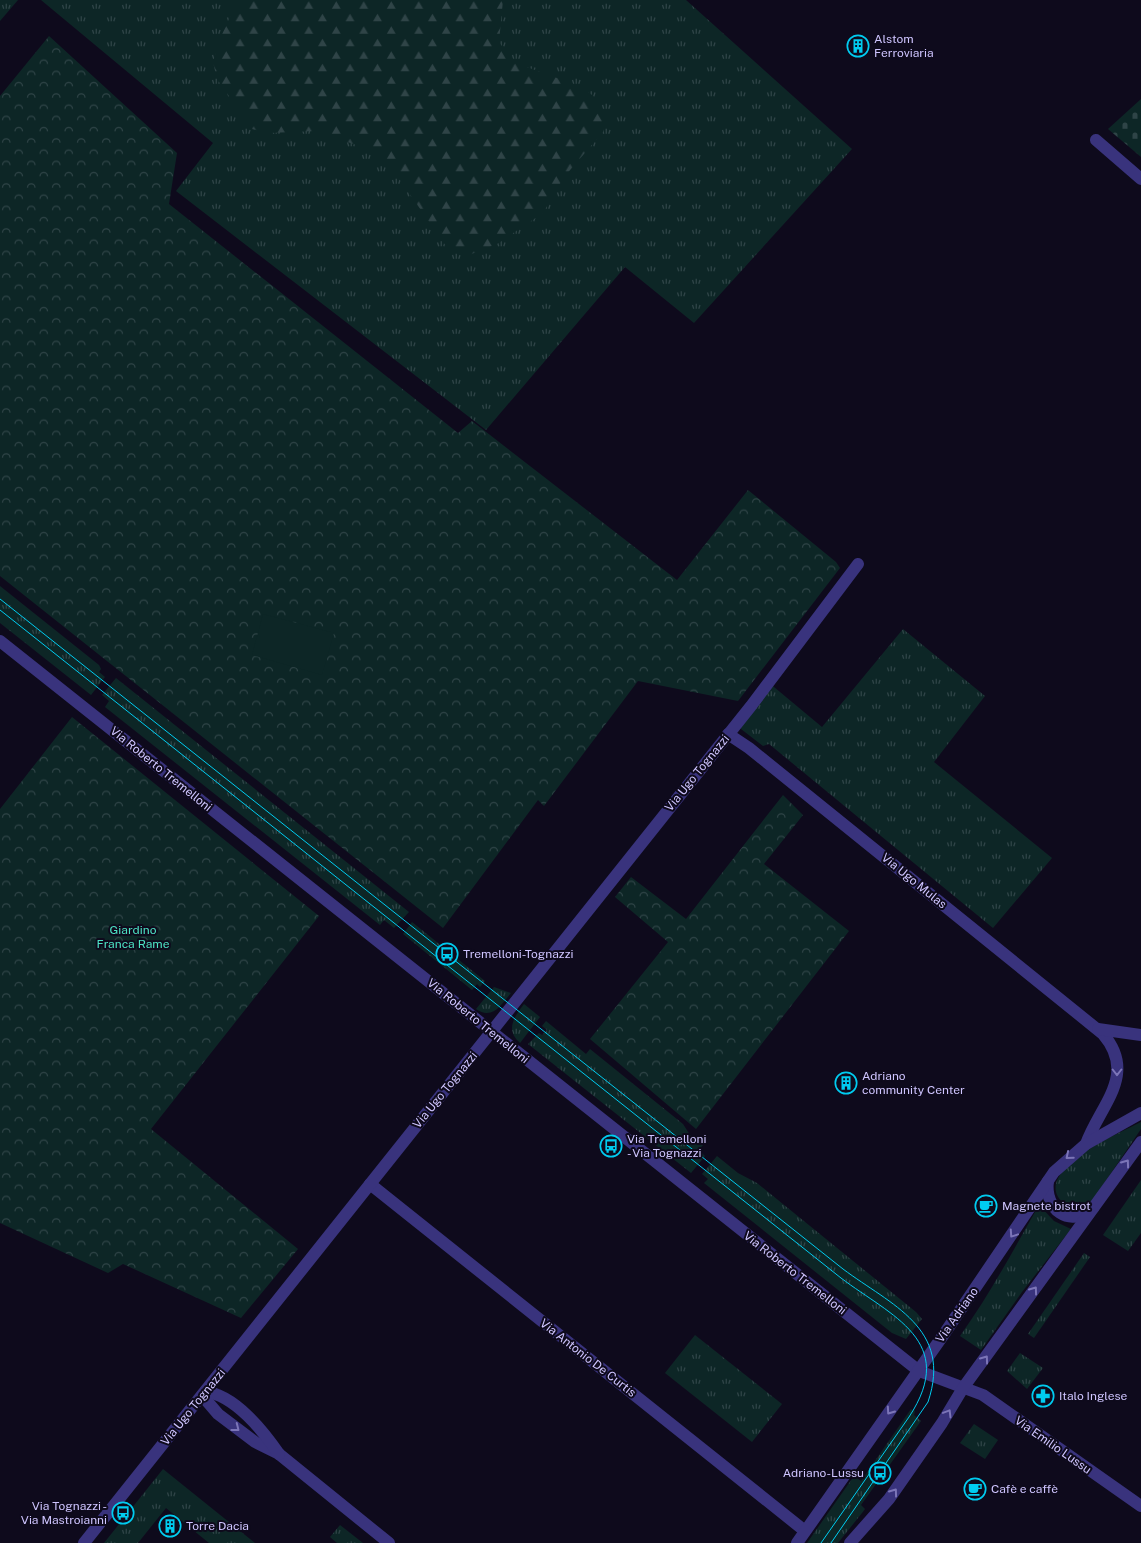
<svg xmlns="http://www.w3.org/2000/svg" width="1141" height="1543" font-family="'Public Sans',sans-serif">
<defs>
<pattern id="grass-tufts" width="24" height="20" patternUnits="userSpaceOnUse" patternTransform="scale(1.25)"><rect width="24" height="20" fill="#0d2626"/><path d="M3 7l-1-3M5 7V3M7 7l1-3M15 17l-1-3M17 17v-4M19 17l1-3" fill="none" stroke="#2f4447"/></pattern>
<pattern id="forest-firs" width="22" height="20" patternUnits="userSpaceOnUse" patternTransform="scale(1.25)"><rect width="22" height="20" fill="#0d2626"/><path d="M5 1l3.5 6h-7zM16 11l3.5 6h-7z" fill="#2f4447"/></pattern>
<pattern id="cemetery-stones" width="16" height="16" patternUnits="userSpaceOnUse" patternTransform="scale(1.25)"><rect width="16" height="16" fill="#0d2626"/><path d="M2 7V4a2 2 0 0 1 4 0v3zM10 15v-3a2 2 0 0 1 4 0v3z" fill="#2f4447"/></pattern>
<pattern id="park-crowns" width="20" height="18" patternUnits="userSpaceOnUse" patternTransform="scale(1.25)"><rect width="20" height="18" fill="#0d2626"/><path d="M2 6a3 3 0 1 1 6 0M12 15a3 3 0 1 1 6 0" fill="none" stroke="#2f4447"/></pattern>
</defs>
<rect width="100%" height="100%" fill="#0e0a1c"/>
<g fill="url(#grass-tufts)">
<path d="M 0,0 L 18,0 L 0,21 Z"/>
<path d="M 41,0 L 686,0 L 852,149 L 694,323 L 625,267 L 486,430 L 176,191 L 213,143 Z"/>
<path d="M 0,586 L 99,665 L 101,669 L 99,672 L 105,677 L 91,695 L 0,623 Z"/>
<path d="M 903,629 L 985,696 L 934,762 L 1052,858 L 993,928 L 769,744 L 763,746 L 741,729 L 737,720 L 768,682 L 822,727 Z"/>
<path d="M 116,678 L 409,912 L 394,928 L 384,920 L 380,925 L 105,707 L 109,701 L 102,695 Z"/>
<path d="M 412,922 L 485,981 L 480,987 L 477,984 L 472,990 L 403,934 Z"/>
<path d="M 494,987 L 511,993 C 502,1003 493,1021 476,1009 Z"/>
<path d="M 524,1004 L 540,1017 L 520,1043 C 505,1030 514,1017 524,1004 Z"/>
<path d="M 546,1021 L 586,1054 L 590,1049 L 683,1124 L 690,1135 L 703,1145 L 699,1150 L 705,1156 L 691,1173 L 528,1044 L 539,1033 L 542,1035 L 547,1030 L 542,1026 Z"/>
<path d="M 1141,1122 L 1141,1129 L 1092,1201 C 1071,1217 1045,1196 1060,1175 C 1079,1149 1114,1136 1141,1122 Z"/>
<path d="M 717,1156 L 738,1173 L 757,1183 L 916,1312 L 922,1319 L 906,1339 L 892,1333 L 704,1183 L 708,1179 L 702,1174 Z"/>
<path d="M 1141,1180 L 1141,1233 L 1128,1251 L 1103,1235 Z"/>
<path d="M 1039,1205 L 1054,1221 L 1071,1229 L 1022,1292 L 981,1350 L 960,1336 C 990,1294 1014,1249 1039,1205 Z"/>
<path d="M 1084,1253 L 1090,1257 L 1034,1338 L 1028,1334 Z"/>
<path d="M 695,1335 L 782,1404 L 752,1442 L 665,1373 Z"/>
<path d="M 1020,1353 L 1043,1368 L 1027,1389 L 1007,1371 Z"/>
<path d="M 911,1409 L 915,1411 L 914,1415 L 921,1421 L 861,1505 L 865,1509 L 862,1513 L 838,1543 L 807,1543 L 854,1476 L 861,1481 Z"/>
<path d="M 974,1424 L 998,1440 L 985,1459 L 960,1443 Z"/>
<path d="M 163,1469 L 255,1543 L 209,1543 L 166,1508 L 138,1543 L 104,1543 Z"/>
<path d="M 340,1525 L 363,1543 L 337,1543 L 330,1537 Z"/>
</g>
<path fill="url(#forest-firs)" d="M 242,0 L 503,0 L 499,42 L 509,56 L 524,66 L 579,86 L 595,97 L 604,113 L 603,132 L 564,177 L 543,213 L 497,244 L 464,257 L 448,249 L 382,154 L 316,131 L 269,133 L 252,129 L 217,79 L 213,62 L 219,41 L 233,10 Z"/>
<path fill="url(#cemetery-stones)" d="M 1141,99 L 1141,157 L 1108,129 Z"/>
<g fill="url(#park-crowns)">
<path d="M 49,36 L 177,153 L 169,204 L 458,433 L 472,421 L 677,580 L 748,490 L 836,562 L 840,568 L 738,701 L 638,681 L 544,806 L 538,800 L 443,928 L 0,576 L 0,96 Z"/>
<path d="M 72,717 L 319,916 L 151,1129 L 298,1249 L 241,1318 L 123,1264 L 108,1273 L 0,1223 L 0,809 Z"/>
<path d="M 783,795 L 803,815 L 764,864 L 849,931 L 696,1129 L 590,1039 L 668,942 L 615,897 L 631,877 L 686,919 Z"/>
</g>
<path fill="#0d2626" d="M 263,614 L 334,633 L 322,675 L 252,655 Z"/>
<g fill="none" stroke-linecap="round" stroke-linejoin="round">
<g stroke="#39337d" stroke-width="12">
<path d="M 1096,140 L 1141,179"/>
<path d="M 0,641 L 919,1371 L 983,1395 L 1141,1506"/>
<path d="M 728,734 L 749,748 L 1103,1034 C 1138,1075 1100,1105 1086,1144"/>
<path d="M 1098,1029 L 1141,1035"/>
<path d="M 1048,1181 C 1044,1209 1069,1229 1093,1208"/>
<path d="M 370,1184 L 805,1531"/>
<path d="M 205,1392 L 206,1400 L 218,1414 L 255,1442 L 279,1454 L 389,1543"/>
<path d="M 205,1392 C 234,1394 264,1432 279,1454"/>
<path d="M 84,1543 L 751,706 L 858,564"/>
<path d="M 797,1543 L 942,1337 L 1054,1172 L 1086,1144 L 1141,1113"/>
<path d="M 850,1543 L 889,1499 L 942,1423 L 963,1388 L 1141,1142"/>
</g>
<g stroke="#00ccf0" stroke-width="1">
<path d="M 0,599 L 843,1269 C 891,1305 953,1328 928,1402 L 831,1543"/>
<path d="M 0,610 L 841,1278 C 891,1316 959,1341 909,1417 L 821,1543"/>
</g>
</g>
<defs><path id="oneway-chevron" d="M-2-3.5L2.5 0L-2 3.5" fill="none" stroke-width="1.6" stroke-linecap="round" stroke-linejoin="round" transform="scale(1.25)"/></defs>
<g stroke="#7c75b8">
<use href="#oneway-chevron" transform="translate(1117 1072) rotate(90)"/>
<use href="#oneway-chevron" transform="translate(1069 1156) rotate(140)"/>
<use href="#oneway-chevron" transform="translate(1126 1163) rotate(-54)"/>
<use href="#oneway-chevron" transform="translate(1013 1234) rotate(124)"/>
<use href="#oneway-chevron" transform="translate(1034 1290) rotate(-54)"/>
<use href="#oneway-chevron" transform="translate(985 1359) rotate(-54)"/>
<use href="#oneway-chevron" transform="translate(890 1411) rotate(125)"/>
<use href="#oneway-chevron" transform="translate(948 1413) rotate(-59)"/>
<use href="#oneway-chevron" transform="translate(236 1428) rotate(38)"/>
<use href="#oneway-chevron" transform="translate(894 1492) rotate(-54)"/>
</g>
<defs>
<g id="building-ring" transform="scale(1.125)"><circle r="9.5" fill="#0e0a1c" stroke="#00ccf0" stroke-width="1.5"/><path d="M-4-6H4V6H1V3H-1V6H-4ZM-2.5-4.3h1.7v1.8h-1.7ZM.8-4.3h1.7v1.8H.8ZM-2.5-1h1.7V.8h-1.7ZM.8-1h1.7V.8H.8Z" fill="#00ccf0"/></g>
<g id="bus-ring" transform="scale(1.125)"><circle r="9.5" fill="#0e0a1c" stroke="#00ccf0" stroke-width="1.5"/><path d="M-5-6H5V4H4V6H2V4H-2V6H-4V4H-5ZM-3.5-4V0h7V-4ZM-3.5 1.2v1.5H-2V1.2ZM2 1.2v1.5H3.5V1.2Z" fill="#00ccf0"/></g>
<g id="cafe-ring" transform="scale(1.125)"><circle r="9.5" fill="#0e0a1c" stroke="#00ccf0" stroke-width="1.5"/><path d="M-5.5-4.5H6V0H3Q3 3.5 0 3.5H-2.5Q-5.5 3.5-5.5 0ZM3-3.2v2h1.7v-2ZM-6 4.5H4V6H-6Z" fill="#00ccf0"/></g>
<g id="pharmacy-ring" transform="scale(1.125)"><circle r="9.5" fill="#0e0a1c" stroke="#00ccf0" stroke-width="1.5"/><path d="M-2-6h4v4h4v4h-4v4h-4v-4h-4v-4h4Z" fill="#00ccf0"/></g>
</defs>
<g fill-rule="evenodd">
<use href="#building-ring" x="858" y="46"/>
<use href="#bus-ring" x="447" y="954"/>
<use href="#building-ring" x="846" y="1083"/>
<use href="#bus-ring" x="611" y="1146"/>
<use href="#cafe-ring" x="986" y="1206"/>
<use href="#pharmacy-ring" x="1043" y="1396"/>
<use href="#bus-ring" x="880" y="1473"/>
<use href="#cafe-ring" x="975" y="1489"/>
<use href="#bus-ring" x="123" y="1513"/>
<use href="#building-ring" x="170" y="1526"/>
</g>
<g text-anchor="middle" stroke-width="4" stroke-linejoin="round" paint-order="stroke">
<g font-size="12" fill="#cfc5ff" stroke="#0e0a1c" text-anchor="start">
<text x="874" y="43">Alstom<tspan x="874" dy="14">Ferroviaria</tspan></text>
<text x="463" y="958">Tremelloni-Tognazzi</text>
<text x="862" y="1080">Adriano<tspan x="862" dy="14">community Center</tspan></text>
<text x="627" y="1143">Via Tremelloni<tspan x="627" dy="14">- Via Tognazzi</tspan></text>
<text x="1002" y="1210">Magnete bistrot</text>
<text x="1059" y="1400">Italo Inglese</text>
<text x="864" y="1477" text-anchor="end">Adriano-Lussu</text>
<text x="991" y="1493">Cafè e caffè</text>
<text x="107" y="1510" text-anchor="end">Via Tognazzi -<tspan x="107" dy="14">Via Mastroianni</tspan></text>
<text x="186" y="1530">Torre Dacia</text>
</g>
<g font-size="12" fill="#cfc5ff" stroke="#0e0a1c">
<text transform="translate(161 769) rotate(39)" y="4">Via Roberto Tremelloni</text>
<text transform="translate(697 773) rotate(-51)" y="4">Via Ugo Tognazzi</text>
<text transform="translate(914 881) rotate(39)" y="4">Via Ugo Mulas</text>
<text transform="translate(478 1021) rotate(39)" y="4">Via Roberto Tremelloni</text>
<text transform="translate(445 1090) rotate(-51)" y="4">Via Ugo Tognazzi</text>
<text transform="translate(795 1273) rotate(38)" y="4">Via Roberto Tremelloni</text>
<text transform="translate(957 1315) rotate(-55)" y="4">Via Adriano</text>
<text transform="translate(588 1358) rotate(38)" y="4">Via Antonio De Curtis</text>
<text transform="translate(193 1407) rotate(-51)" y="4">Via Ugo Tognazzi</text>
<text transform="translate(1053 1445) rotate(35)" y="4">Via Emilio Lussu</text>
</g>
<g font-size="12" fill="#4de3c5" stroke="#0e0a1c">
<text x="133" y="934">Giardino<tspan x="133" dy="14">Franca Rame</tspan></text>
</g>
</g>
</svg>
